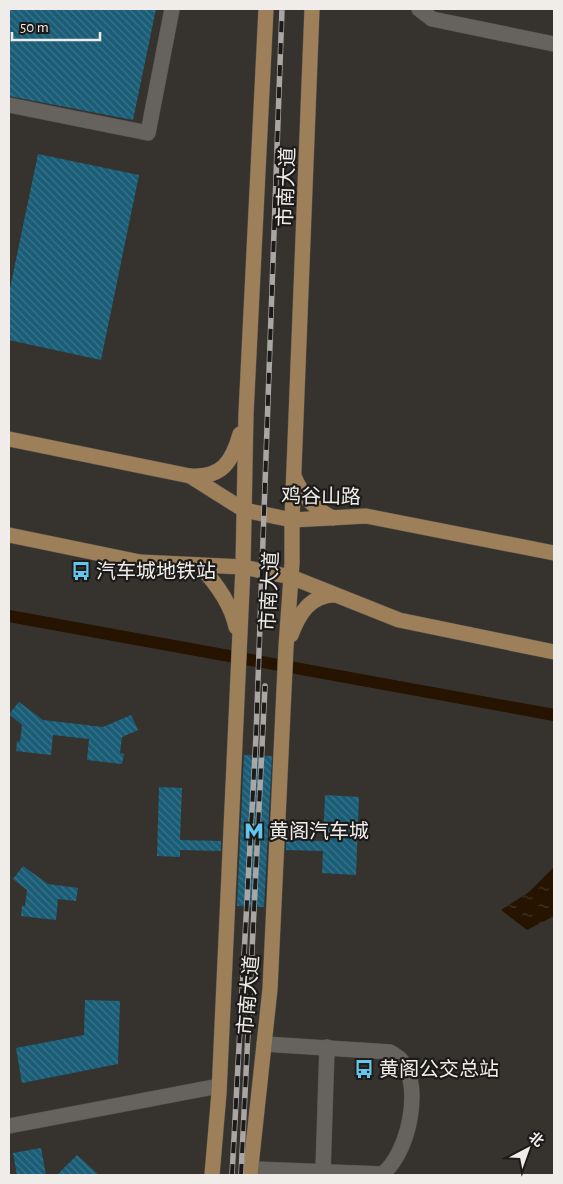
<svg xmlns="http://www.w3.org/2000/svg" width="563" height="1184" font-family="'Alegreya Sans','Noto Sans SC',sans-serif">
<defs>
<pattern id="water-ripples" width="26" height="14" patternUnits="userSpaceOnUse" patternTransform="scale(1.25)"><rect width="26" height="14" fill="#261300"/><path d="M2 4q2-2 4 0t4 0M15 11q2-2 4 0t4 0" fill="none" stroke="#463625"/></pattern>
<pattern id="building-back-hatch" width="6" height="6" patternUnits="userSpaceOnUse" patternTransform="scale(1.25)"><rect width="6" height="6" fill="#1a5d77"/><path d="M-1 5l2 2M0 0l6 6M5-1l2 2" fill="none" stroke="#3c748a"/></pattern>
</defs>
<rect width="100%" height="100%" fill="#36332e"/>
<path fill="url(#water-ripples)" d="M 554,867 L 554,916 L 527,930 L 501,910 L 529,892 Z"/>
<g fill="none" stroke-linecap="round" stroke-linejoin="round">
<path stroke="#261300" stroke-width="12" d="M 9,616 L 554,715"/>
</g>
<g fill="url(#building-back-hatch)">
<path d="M 9,9 L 156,9 L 133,120 L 9,96 Z"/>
<path d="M 38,154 L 139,175 L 101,360 L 9,340 L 9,293 Z"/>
<path d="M 19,702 L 43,720 L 103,727 L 131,715 L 138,730 L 122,737 L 120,753 L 124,754 L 122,764 L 87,760 L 89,739 L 53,735 L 51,755 L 16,751 L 17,741 L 20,742 L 22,725 L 9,714 Z"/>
<path d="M 244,755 L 272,756 L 264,907 L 237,906 Z"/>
<path d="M 159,787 L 182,788 L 180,840 L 221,841 L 221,851 L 180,850 L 180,857 L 157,856 Z"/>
<path d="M 325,795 L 359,797 L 356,875 L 322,873 L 323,851 L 286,850 L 286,840 L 323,841 Z"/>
<path d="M 23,866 L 48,884 L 78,888 L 76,901 L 58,899 L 56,920 L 21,916 L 22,906 L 25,906 L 27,890 L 13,879 Z"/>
<path d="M 85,1000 L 120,1001 L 118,1064 L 22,1083 L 16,1048 L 84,1035 Z"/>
<path d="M 41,1148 L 46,1175 L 17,1175 L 13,1153 Z"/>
<path d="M 77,1155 L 99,1175 L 57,1175 Z"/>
</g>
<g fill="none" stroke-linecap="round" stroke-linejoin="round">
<g stroke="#54514d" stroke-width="16">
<g id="minor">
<path d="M 419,9 L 432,19 L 554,44"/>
<path d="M 9,105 L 148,133 L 172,9"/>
<path d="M 9,1126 L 219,1086"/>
<path d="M 251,1169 L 382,1174 C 408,1155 423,1087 402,1061 C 399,1057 393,1054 390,1052 L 264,1044"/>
<path d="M 323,1172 L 327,1047"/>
</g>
</g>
<g stroke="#54514d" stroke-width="16">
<g id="major">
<path d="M 9,439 L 190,476 L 244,510 L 292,520 L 366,516 L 554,553"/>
<path d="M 190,476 C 222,478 232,462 240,434"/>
<path d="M 294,476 C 302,496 314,509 333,518"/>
<path d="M 9,535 L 140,562 L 243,567 L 291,577 L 399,620 L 554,652"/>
<path d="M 199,565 C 215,582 231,603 236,627"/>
<path d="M 291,635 C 299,614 310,595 335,595"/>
<path d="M 212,1175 L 219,1093 L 243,567 L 246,414 L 266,9"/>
<path d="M 250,1175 L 270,989 L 286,647 L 292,563 L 292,520 L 312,9"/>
</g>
</g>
<use href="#minor" stroke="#66625d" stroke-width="15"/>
<use href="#major" stroke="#9d8059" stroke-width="15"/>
<g stroke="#a9a6a3" stroke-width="5.5">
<g id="rail">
<path d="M 232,1175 L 256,736 L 282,9"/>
<path d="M 241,1175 L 265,686"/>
</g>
</g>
<use href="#rail" stroke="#1c1b19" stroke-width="4" stroke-dasharray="11" stroke-linecap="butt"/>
</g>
<defs>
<g id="bus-bare" transform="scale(1.5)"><path d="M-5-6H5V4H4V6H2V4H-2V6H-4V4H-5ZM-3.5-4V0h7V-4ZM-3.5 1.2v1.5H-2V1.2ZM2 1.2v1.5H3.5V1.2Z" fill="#64c5ee" stroke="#1c1b19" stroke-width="2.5" paint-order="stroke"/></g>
<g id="metro-bare" transform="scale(1.5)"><path d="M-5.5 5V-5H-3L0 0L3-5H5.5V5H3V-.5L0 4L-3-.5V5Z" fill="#64c5ee" stroke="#1c1b19" stroke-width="2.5" paint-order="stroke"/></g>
</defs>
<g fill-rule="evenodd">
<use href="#bus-bare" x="81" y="571"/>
<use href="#metro-bare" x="254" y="831"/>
<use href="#bus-bare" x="364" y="1069"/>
</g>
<g text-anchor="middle" stroke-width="4.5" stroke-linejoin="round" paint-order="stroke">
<g font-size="20" fill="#efece9" stroke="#1c1b19">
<text transform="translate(286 187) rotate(-88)" y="7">市南大道</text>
<text transform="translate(321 496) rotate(1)" y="7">鸡谷山路</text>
<text transform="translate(269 591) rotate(-87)" y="7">市南大道</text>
<text transform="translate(248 995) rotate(-85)" y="7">市南大道</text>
</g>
<g font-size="20" fill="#efece9" stroke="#1c1b19" text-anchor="start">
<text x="96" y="578">汽车城地铁站</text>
<text x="269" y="838">黄阁汽车城</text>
<text x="379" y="1076">黄阁公交总站</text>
</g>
</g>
<rect width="563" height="1184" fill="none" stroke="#efece9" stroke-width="20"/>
<g transform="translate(528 1149) rotate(41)" stroke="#1c1b19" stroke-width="4" paint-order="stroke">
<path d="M0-4L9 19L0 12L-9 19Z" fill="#efece9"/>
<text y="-8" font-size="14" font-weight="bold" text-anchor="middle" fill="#efece9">北</text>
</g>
<path d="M12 32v8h88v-8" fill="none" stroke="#efece9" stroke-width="2.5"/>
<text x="20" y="32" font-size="15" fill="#efece9" stroke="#1c1b19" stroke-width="4" paint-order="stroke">50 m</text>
</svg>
